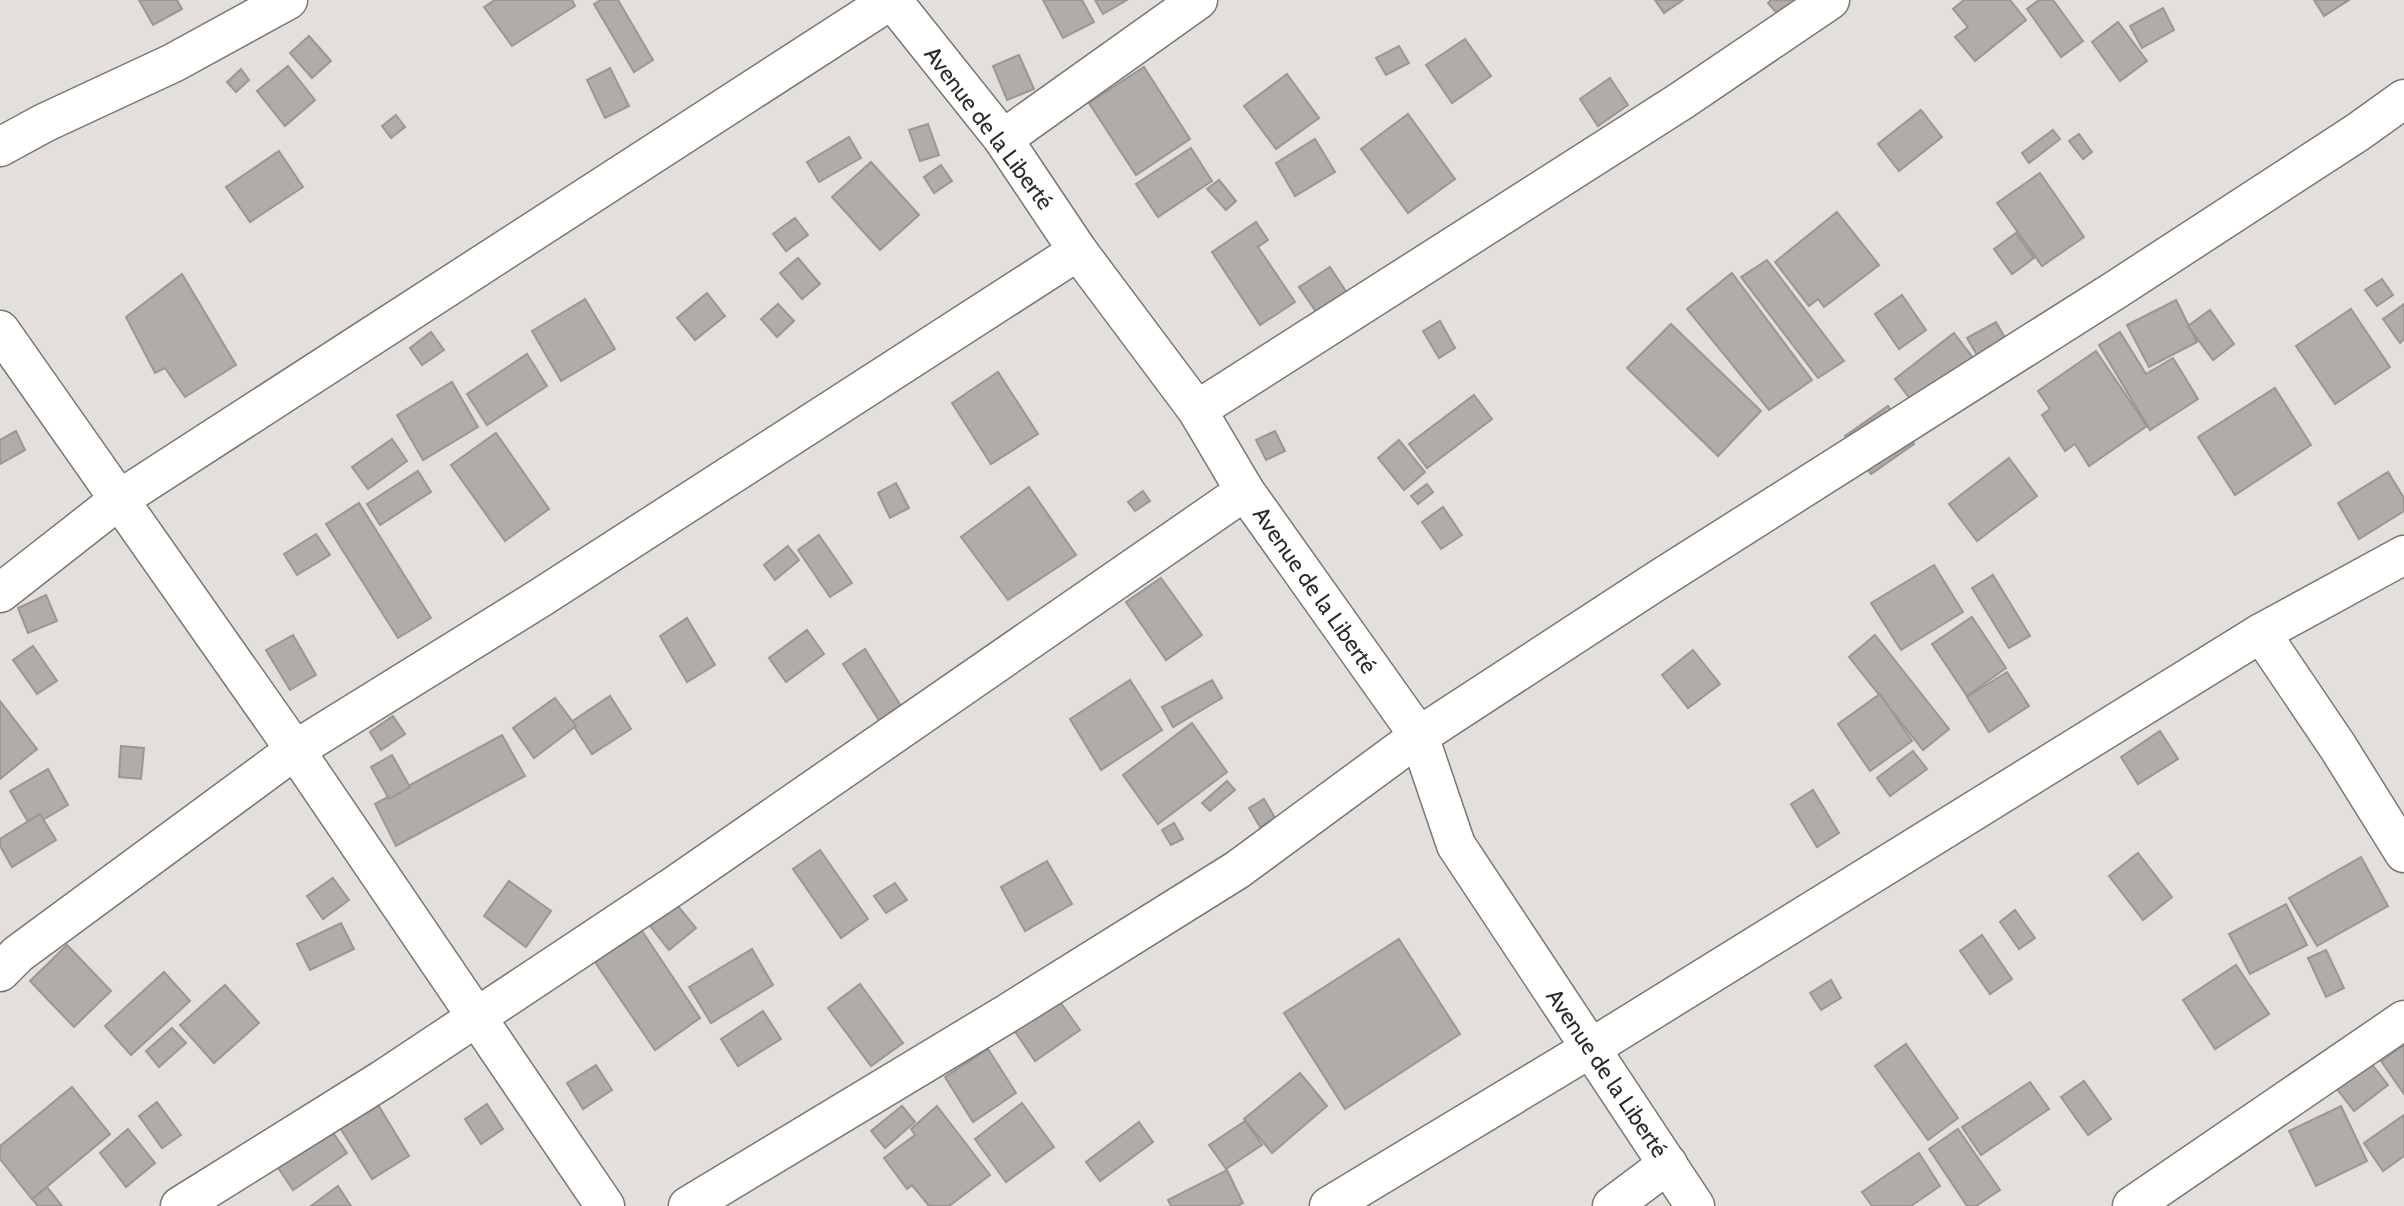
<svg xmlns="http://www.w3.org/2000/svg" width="2404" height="1206" font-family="Cabin,sans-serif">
<rect width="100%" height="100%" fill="#e3dfda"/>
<g fill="#b2aca9" stroke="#9b9693" stroke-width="2">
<path d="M 139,0 L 177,0 L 182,9 L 153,25 Z"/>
<path d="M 495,0 L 572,0 L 575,6 L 512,46 L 484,7 Z"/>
<path d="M 601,0 L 618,0 L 653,60 L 634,72 L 594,4 Z"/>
<path d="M 1043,0 L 1082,0 L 1094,22 L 1063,38 Z"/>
<path d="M 1095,0 L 1127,0 L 1103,14 Z"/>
<path d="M 1655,0 L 1683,0 L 1664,13 Z"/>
<path d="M 1771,0 L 1804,0 L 1782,19 L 1768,3 Z"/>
<path d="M 1964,0 L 2010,0 L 2026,20 L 1975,61 L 1955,37 L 1968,27 L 1953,9 Z"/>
<path d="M 2039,0 L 2053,0 L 2083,41 L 2061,57 L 2027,9 Z"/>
<path d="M 2314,0 L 2349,0 L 2324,16 Z"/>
<path d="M 2163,8 L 2174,30 L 2142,48 L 2130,26 Z"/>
<path d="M 2118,22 L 2147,61 L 2120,81 L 2092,42 Z"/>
<path d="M 309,36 L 331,61 L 312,78 L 290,53 Z"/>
<path d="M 1465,39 L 1491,76 L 1452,103 L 1426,65 Z"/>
<path d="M 1399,46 L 1409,63 L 1386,75 L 1376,58 Z"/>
<path d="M 1019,55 L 1034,89 L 1007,100 L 993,66 Z"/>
<path d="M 288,66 L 315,100 L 285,126 L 257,91 Z"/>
<path d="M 1144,67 L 1190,139 L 1136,175 L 1089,103 Z"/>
<path d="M 610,68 L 629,106 L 605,118 L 587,80 Z"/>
<path d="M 241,69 L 249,80 L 236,92 L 227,82 Z"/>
<path d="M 1287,74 L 1319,118 L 1276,149 L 1244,106 Z"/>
<path d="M 1610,78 L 1628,105 L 1598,126 L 1580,99 Z"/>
<path d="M 1921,110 L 1942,137 L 1899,171 L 1878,144 Z"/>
<path d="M 1408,114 L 1455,179 L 1408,213 L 1361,149 Z"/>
<path d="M 396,115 L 405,127 L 391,138 L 382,126 Z"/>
<path d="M 928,124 L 939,155 L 920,161 L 909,130 Z"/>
<path d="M 2053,130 L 2060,139 L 2029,163 L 2022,153 Z"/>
<path d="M 2079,134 L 2092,152 L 2083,159 L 2069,141 Z"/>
<path d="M 849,137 L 861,158 L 819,182 L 807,162 Z"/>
<path d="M 1315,139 L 1335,172 L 1295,196 L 1276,163 Z"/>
<path d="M 1191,148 L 1212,181 L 1158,217 L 1136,184 Z"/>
<path d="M 279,151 L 303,187 L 250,222 L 226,187 Z"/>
<path d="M 871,162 L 919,215 L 880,250 L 832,197 Z"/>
<path d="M 941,165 L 952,181 L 934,193 L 924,177 Z"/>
<path d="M 2040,173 L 2084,237 L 2042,266 L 1997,203 Z"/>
<path d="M 1219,180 L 1236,201 L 1226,210 L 1207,189 Z"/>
<path d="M 1837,212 L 1879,265 L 1824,307 L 1818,299 L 1809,306 L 1775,262 Z"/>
<path d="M 795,218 L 808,235 L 786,251 L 773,234 Z"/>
<path d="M 1256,222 L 1268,240 L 1258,247 L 1295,302 L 1260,325 L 1212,252 Z"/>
<path d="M 2016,233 L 2034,258 L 2012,274 L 1994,249 Z"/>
<path d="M 798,258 L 820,284 L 802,299 L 780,273 Z"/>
<path d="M 1767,260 L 1844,361 L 1818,378 L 1741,277 Z"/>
<path d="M 1330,267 L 1347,293 L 1317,313 L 1299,287 Z"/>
<path d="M 1732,273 L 1812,380 L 1769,410 L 1687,309 Z"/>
<path d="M 182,274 L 236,365 L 185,397 L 165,368 L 155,373 L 126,317 Z"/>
<path d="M 2382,279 L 2393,295 L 2377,306 L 2365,290 Z"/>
<path d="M 707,293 L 725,316 L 695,340 L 677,318 Z"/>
<path d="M 1902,295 L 1926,330 L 1899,349 L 1875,314 Z"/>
<path d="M 585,299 L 615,349 L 561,381 L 532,331 Z"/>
<path d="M 2176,300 L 2197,342 L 2149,367 L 2127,325 Z"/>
<path d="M 778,304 L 794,321 L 777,337 L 761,319 Z"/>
<path d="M 2404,304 L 2404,339 L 2400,343 L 2383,319 Z"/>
<path d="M 2351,309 L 2390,367 L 2335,404 L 2296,346 Z"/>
<path d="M 2210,310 L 2234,344 L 2213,360 L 2188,326 Z"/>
<path d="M 1440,321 L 1455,348 L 1439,358 L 1423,331 Z"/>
<path d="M 1996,322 L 2016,357 L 1988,374 L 1967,338 Z"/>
<path d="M 1671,324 L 1761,411 L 1718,456 L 1627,368 Z"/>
<path d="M 431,332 L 444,350 L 422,365 L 410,348 Z"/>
<path d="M 2120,332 L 2146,374 L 2173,358 L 2198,399 L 2150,430 L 2099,345 Z"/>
<path d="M 1954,333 L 1974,359 L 1914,404 L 1895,379 Z"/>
<path d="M 2096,351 L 2147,426 L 2089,466 L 2075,444 L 2065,451 L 2042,415 L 2050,409 L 2038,391 Z"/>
<path d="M 527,354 L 547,386 L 487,425 L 467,394 Z"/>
<path d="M 998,372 L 1038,434 L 991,464 L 952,403 Z"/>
<path d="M 452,382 L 478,427 L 423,460 L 397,415 Z"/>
<path d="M 2275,388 L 2311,445 L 2235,495 L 2198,437 Z"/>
<path d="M 1474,395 L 1492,419 L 1427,468 L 1409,444 Z"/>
<path d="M 1888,406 L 1914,444 L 1871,474 L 1845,436 Z"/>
<path d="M 16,431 L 25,450 L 0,464 L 0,440 Z"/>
<path d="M 1275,431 L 1285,451 L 1266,460 L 1256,440 Z"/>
<path d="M 496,433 L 549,509 L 505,541 L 451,465 Z"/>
<path d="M 392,439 L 407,461 L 368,489 L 352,467 Z"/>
<path d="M 1399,440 L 1425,472 L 1404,490 L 1378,458 Z"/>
<path d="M 2009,458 L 2037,496 L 1977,541 L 1949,504 Z"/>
<path d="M 418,471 L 431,492 L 380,525 L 367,504 Z"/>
<path d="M 2388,472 L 2404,498 L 2404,511 L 2359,539 L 2338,503 Z"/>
<path d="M 896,483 L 909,508 L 890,518 L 878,493 Z"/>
<path d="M 1427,484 L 1433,492 L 1418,504 L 1411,496 Z"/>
<path d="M 1029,487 L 1076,555 L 1008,600 L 961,537 Z"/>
<path d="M 1143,491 L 1150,501 L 1135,511 L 1128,502 Z"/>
<path d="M 359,503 L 431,618 L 398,638 L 326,524 Z"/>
<path d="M 1443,507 L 1462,535 L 1441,549 L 1422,522 Z"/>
<path d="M 316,534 L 330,555 L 297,575 L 284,554 Z"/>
<path d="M 819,535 L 852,583 L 830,597 L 798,550 Z"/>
<path d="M 788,546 L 799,560 L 775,580 L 764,565 Z"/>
<path d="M 1934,565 L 1963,612 L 1901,650 L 1871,603 Z"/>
<path d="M 1993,575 L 2030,636 L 2009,648 L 1972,588 Z"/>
<path d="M 1161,578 L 1202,635 L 1166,660 L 1126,602 Z"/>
<path d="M 46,595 L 57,621 L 28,633 L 18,608 Z"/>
<path d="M 1972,617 L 2006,668 L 1967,696 L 1932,644 Z"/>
<path d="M 687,618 L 715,665 L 687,682 L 660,636 Z"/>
<path d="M 807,630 L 824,654 L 786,682 L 769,658 Z"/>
<path d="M 293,635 L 316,675 L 290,690 L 266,650 Z"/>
<path d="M 1875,635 L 1949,729 L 1923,750 L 1849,657 Z"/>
<path d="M 33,646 L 57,681 L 37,694 L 13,660 Z"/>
<path d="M 865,649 L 904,711 L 882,725 L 843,664 Z"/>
<path d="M 1693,650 L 1720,684 L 1688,708 L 1662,675 Z"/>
<path d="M 2007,672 L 2029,706 L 1989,732 L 1967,697 Z"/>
<path d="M 1130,680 L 1162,730 L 1101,770 L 1070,719 Z"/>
<path d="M 1212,680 L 1222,698 L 1173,727 L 1162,707 Z"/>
<path d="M 1880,694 L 1912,741 L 1870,771 L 1838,724 Z"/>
<path d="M 610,696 L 631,729 L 592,754 L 571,722 Z"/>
<path d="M 555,698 L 576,726 L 534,758 L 513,728 Z"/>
<path d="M 0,701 L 37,749 L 0,779 Z"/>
<path d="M 393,716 L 405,734 L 381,750 L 370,732 Z"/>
<path d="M 1192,723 L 1227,772 L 1158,824 L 1123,775 Z"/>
<path d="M 2160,731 L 2178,759 L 2138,784 L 2121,757 Z"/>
<path d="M 502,735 L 525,776 L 396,846 L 375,804 Z"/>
<path d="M 121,746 L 144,748 L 141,779 L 119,777 Z"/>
<path d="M 1913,751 L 1927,769 L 1890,796 L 1877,778 Z"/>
<path d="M 392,755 L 410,787 L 389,799 L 371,767 Z"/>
<path d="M 48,769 L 68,805 L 31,827 L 10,791 Z"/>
<path d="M 1227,781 L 1235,790 L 1210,811 L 1202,803 Z"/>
<path d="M 1813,790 L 1839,833 L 1817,847 L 1791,804 Z"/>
<path d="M 1264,799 L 1275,818 L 1260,827 L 1249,808 Z"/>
<path d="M 40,814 L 56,840 L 12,867 L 0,846 L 0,839 Z"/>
<path d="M 1174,823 L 1183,839 L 1171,845 L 1162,830 Z"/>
<path d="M 820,850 L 868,919 L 841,938 L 793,869 Z"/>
<path d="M 2138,853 L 2172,897 L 2143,920 L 2109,876 Z"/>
<path d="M 2361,857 L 2388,906 L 2317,946 L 2289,898 Z"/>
<path d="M 1047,861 L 1072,904 L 1025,931 L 1001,887 Z"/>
<path d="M 333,878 L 349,900 L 323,919 L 307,896 Z"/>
<path d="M 509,881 L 551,911 L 526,947 L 484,916 Z"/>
<path d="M 895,883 L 907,900 L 886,913 L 874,896 Z"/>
<path d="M 2286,904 L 2307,945 L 2250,974 L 2229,934 Z"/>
<path d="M 677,905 L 696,928 L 669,950 L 650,926 Z"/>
<path d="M 2015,910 L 2035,938 L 2019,949 L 2000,922 Z"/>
<path d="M 341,923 L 354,949 L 310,970 L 297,944 Z"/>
<path d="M 642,931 L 700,1018 L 655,1050 L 595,962 Z"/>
<path d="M 1982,935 L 2012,979 L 1990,994 L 1960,951 Z"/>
<path d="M 1399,939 L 1460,1034 L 1345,1109 L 1284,1013 Z"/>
<path d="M 67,945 L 111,991 L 74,1027 L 30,981 Z"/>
<path d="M 752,949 L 773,985 L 711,1023 L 689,987 Z"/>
<path d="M 2326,950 L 2344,988 L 2326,997 L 2308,958 Z"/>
<path d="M 2236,965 L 2269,1014 L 2215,1049 L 2183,1000 Z"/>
<path d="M 164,972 L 190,1001 L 131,1055 L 105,1026 Z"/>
<path d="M 1831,980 L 1841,998 L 1821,1010 L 1810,993 Z"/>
<path d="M 860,984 L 903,1043 L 871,1066 L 828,1008 Z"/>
<path d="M 225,985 L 259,1023 L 214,1063 L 180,1025 Z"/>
<path d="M 1058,999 L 1080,1030 L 1035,1061 L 1014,1030 Z"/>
<path d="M 763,1011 L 781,1039 L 738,1066 L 721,1039 Z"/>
<path d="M 172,1028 L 186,1043 L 159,1067 L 146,1051 Z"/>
<path d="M 1906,1044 L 1958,1118 L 1928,1140 L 1875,1066 Z"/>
<path d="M 2404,1045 L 2404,1094 L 2381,1061 Z"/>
<path d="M 988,1049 L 1016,1093 L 973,1122 L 945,1077 Z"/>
<path d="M 2367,1058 L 2388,1085 L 2354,1111 L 2333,1084 Z"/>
<path d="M 596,1065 L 612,1090 L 583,1109 L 567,1083 Z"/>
<path d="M 1300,1073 L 1327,1106 L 1272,1153 L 1244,1119 Z"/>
<path d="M 2084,1081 L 2111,1119 L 2088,1135 L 2061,1097 Z"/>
<path d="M 2030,1082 L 2049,1109 L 1981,1155 L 1962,1127 Z"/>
<path d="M 72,1087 L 110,1134 L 32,1199 L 0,1159 L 0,1146 Z"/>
<path d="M 157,1102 L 181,1135 L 162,1148 L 139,1116 Z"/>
<path d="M 377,1103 L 409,1156 L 372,1179 L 339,1126 Z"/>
<path d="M 1022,1103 L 1054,1147 L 1006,1182 L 975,1139 Z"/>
<path d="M 487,1104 L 503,1129 L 481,1144 L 465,1119 Z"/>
<path d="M 902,1106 L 915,1122 L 885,1148 L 871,1131 Z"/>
<path d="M 937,1106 L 990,1175 L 949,1206 L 929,1206 L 912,1185 L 907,1189 L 884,1158 L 915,1135 L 911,1129 Z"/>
<path d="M 2341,1106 L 2367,1161 L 2316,1186 L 2289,1131 Z"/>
<path d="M 2404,1115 L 2404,1156 L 2383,1171 L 2364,1143 Z"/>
<path d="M 1245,1121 L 1262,1145 L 1226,1169 L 1209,1145 Z"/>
<path d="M 1139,1122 L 1153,1142 L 1100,1181 L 1086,1162 Z"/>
<path d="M 329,1127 L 347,1153 L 293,1190 L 275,1163 Z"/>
<path d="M 128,1129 L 155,1163 L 126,1187 L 100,1153 Z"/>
<path d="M 1958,1129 L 2000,1190 L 1976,1206 L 1967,1206 L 1929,1149 Z"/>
<path d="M 1919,1153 L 1940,1186 L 1911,1206 L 1872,1206 L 1862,1192 Z"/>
<path d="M 1227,1170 L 1243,1203 L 1237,1206 L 1171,1206 L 1168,1200 Z"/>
<path d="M 338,1186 L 351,1206 L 311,1206 Z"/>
<path d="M 47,1187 L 62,1206 L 38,1206 L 32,1199 Z"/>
</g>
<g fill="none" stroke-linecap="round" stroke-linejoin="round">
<g stroke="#7a7772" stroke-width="41">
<g id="minor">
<path d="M 1003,139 L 1198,0"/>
<path d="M 0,147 L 44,123 L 173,63 L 288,0"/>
<path d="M 0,330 L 295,750 L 605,1206"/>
<path d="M 1197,410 L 1681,101 L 1830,0"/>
<path d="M 0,593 L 120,499 L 891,0"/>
<path d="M 2261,633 L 2338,747 L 2404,853"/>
<path d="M 0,972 L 18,954 L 295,750 L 540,598 L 1078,251"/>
<path d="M 1591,1048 L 2261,633 L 2404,555"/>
<path d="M 180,1206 L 382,1080 L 674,886 L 1245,491"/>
<path d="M 688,1206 L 1008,1013 L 1237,870 L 1419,736 L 1658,580 L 2117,289 L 2358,132 L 2404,99"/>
<path d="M 1612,1206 L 1668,1164"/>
<path d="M 2132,1206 L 2404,1020"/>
</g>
</g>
<g stroke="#7a7772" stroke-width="41">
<g id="tertiary">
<path d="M 892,0 L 1003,139 L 1078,251 L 1197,410 L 1245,491 L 1419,736 L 1456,845 L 1695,1206"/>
<path d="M 1329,1206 L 1591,1048"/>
</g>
</g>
<use href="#minor" stroke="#fff" stroke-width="38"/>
<use href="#tertiary" stroke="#fff" stroke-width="38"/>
</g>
<g text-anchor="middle" stroke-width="5" stroke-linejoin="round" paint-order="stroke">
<g font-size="23" fill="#2c2b29" stroke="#fff">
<text transform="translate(989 128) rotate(53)" y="8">Avenue de la Liberté</text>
<text transform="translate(1315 590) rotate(55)" y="8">Avenue de la Liberté</text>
<text transform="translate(1607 1073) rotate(56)" y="8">Avenue de la Liberté</text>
</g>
</g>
</svg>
